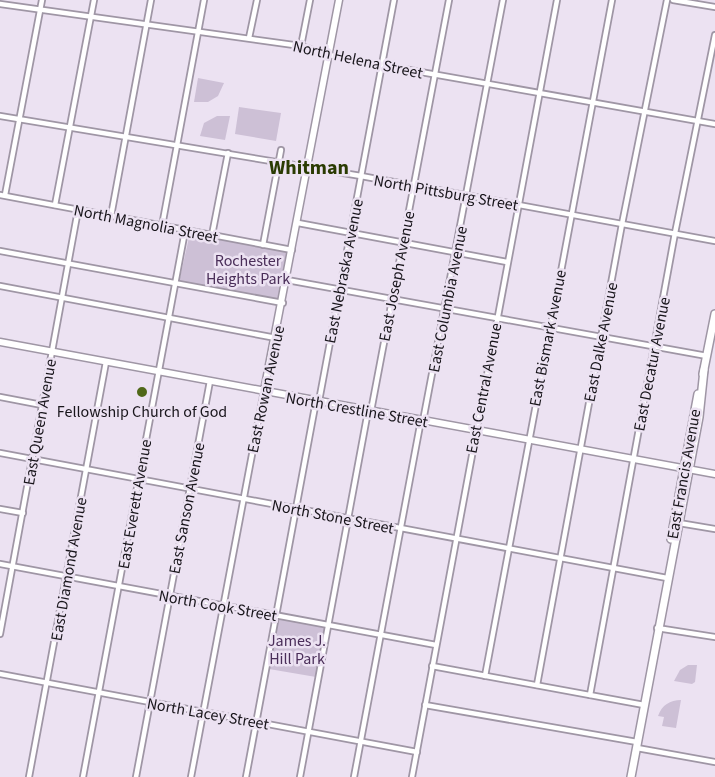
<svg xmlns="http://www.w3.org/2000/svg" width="715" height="777" font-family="'Source Sans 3',sans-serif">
<rect width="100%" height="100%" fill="#ece2f2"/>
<g fill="#cdc0d6">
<path d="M 198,78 L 224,83 L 218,96 L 208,102 L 194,102 Z"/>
<path d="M 239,107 L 281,113 L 276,141 L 235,134 Z"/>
<path d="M 217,116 L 230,116 L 225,140 L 200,136 L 204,123 Z"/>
<path d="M 190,233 L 288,252 L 279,300 L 179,282 Z"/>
<path d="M 279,619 L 325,627 L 316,677 L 269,669 Z"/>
<path d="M 688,665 L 697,665 L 695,682 L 692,684 L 674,681 L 680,670 Z"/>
<path d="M 681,700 L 676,728 L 662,726 L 664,717 L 658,716 C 662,705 670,700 681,700 Z"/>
</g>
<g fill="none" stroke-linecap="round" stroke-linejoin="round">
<g stroke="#9f96a5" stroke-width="8">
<g id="street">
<path d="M 673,0 L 715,7"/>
<path d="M 0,4 L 301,46 L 329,55 L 381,65 L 715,124"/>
<path d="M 249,38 L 257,0"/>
<path d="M 301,46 L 310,0"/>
<path d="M 0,116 L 361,176 L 715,241"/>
<path d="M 0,195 L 292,250"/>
<path d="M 5,195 L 42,0"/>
<path d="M 55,205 L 94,0"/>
<path d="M 111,216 L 151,0"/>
<path d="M 298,223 L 507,262"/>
<path d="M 162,226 L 204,0"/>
<path d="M 212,235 L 228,153"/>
<path d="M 263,245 L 281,150"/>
<path d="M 0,251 L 283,303"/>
<path d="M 287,280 L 707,356"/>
<path d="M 0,286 L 276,338"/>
<path d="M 0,397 L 42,405"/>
<path d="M 319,401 L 394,0"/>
<path d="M 371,411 L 449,0"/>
<path d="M 423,421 L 503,0"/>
<path d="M 0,453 L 667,578"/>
<path d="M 0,509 L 23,513"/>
<path d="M 679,523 L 715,529"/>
<path d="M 0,564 L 436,645"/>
<path d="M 657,628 L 715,637"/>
<path d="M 0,634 L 78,210"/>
<path d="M 432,666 L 644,705"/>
<path d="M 0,674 L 417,752"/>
<path d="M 485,676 L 612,0"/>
<path d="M 537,685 L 622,224 L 667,0"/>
<path d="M 590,695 L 675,233 L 715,35"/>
<path d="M 425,705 L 637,742"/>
<path d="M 637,748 L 715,762"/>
<path d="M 29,777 L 106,362"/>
<path d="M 83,777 L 185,231"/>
<path d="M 136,777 L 210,381"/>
<path d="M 191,777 L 264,391"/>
<path d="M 246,777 L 316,401"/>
<path d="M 300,777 L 368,411"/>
<path d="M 354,777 L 421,420"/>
<path d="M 412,777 L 557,0"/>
</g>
</g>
<g stroke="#9f96a5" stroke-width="9">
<g id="secondary">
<path d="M 0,342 L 715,474"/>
<path d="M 264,391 L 339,0"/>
</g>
</g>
<g stroke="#9f96a5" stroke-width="10">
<g id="primary">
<path d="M 703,374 L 715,314"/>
<path d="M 671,539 L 698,394"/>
<path d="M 631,777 L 699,417 L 704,370"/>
</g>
</g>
<use href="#street" stroke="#fff" stroke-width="4.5"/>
<use href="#secondary" stroke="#fff" stroke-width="6"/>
<use href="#primary" stroke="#fff" stroke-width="7"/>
</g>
<circle fill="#506819" stroke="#ece2f2" stroke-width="2" cx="142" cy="392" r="6"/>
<g text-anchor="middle" stroke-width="5" stroke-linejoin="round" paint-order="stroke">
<g font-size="16" fill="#18151b" stroke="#ece2f2">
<text transform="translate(358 59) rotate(12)" y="6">North Helena Street</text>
<text transform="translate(446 192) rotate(10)" y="6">North Pittsburg Street</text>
<text transform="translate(146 223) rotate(11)" y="6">North Magnolia Street</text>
<text transform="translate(343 271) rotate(-79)" y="6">East Nebraska Avenue</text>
<text transform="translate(396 276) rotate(-79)" y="6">East Joseph Avenue</text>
<text transform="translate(447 299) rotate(-79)" y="6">East Columbia Avenue</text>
<text transform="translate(547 338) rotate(-79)" y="6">East Bismark Avenue</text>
<text transform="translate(600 342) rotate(-79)" y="6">East Dalke Avenue</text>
<text transform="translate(651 364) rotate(-79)" y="6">East Decatur Avenue</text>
<text transform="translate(483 388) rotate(-79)" y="6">East Central Avenue</text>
<text transform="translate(265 389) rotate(-78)" y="6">East Rowan Avenue</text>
<text transform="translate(357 409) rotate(10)" y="6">North Crestline Street</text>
<text transform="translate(39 422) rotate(-80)" y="6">East Queen Avenue</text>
<text transform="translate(683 474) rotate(-80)" y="6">East Francis Avenue</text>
<text transform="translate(134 504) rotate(-80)" y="6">East Everett Avenue</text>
<text transform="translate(186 508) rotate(-79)" y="6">East Sanson Avenue</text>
<text transform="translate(333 516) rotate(11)" y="6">North Stone Street</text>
<text transform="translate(68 569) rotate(-80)" y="6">East Diamond Avenue</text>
<text transform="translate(218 605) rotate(10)" y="6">North Cook Street</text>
<text transform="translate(208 713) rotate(10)" y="6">North Lacey Street</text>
</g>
<g font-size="16" fill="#4a2e59" stroke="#ece2f2">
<text x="248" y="266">Rochester<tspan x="248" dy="18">Heights Park</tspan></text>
<text x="297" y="646">James J.<tspan x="297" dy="18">Hill Park</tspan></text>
</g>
<g font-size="16" fill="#18151b" stroke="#ece2f2">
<text x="142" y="417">Fellowship Church of God</text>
</g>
<g font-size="20" font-weight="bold" fill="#2a3b02" stroke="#ece2f2">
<text x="309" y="174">Whitman</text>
</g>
</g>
</svg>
